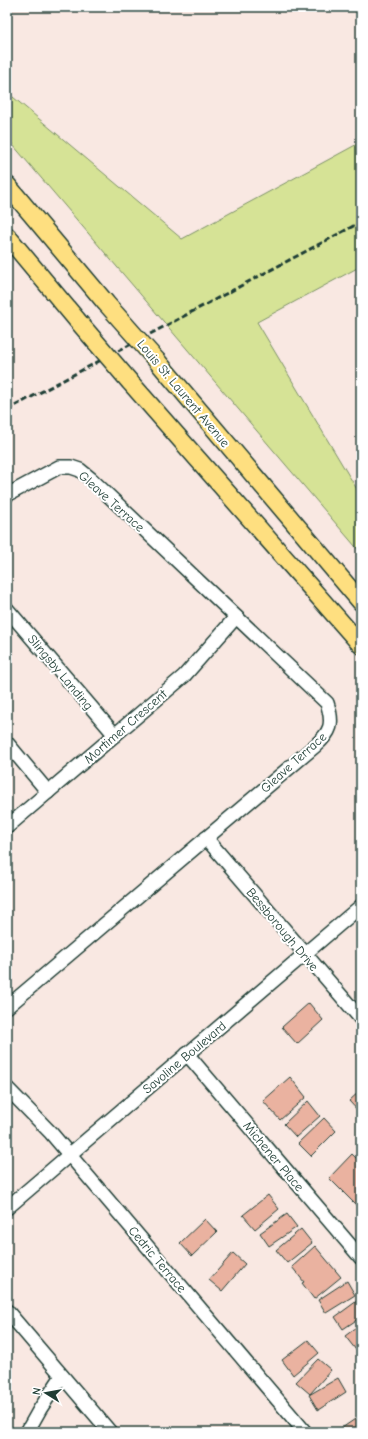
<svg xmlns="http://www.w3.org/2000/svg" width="368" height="1439" font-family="'Comic Neue',sans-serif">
<rect width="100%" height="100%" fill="#f9e8e2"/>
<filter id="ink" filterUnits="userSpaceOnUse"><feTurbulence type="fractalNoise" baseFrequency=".025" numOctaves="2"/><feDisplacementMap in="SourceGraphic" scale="8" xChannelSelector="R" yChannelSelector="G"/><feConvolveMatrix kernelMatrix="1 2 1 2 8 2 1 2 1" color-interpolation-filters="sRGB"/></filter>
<g filter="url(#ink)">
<path fill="#d6e396" stroke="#7a9065" d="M 7,92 L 182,239 L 361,142 L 361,266 L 257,322 L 361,496 L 361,553 L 7,138 Z"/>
<g fill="#eab2a0" stroke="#1f3d34">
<path d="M 309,1003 L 323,1020 L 297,1044 L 282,1027 Z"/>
<path d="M 290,1077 L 306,1097 L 280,1120 L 263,1101 Z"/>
<path d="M 361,1090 L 361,1114 L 349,1101 Z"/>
<path d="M 308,1101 L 320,1116 L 296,1137 L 284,1124 Z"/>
<path d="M 324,1118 L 336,1131 L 311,1156 L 298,1143 Z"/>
<path d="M 352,1154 L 361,1163 L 361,1200 L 356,1205 L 329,1178 Z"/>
<path d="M 268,1195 L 279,1209 L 255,1229 L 243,1215 Z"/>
<path d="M 287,1214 L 297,1227 L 269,1246 L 260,1233 Z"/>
<path d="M 205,1219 L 217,1232 L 192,1256 L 180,1243 Z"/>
<path d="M 301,1229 L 312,1243 L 287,1263 L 276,1250 Z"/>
<path d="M 315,1246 L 341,1277 L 314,1299 L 302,1283 L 304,1282 L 292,1267 Z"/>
<path d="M 233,1253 L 245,1264 L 222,1291 L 209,1280 Z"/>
<path d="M 347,1281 L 355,1295 L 326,1313 L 318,1300 Z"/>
<path d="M 361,1298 L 361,1317 L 343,1329 L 335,1317 Z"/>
<path d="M 361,1324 L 361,1346 L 356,1350 L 345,1336 Z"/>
<path d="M 308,1340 L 319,1353 L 293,1375 L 282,1360 Z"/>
<path d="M 318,1359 L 331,1370 L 310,1394 L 296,1382 Z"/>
<path d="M 338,1378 L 346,1392 L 318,1410 L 309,1395 Z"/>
<path d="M 361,1415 L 361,1432 L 341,1432 L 339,1430 Z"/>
</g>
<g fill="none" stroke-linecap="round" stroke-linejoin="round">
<g stroke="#1f3d34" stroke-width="16">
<g id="minor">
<path d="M 7,495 L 59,467 L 71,467 L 80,470 L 91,479 L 327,703 C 334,724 331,732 315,746 L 7,1007"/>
<path d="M 7,609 L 115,735"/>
<path d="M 7,743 L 48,792"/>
<path d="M 7,827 L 184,676 L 236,617"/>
<path d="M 206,838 L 361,1019"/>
<path d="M 187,1054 L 361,1258"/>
<path d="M 7,1088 L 51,1133 L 305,1432"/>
<path d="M 7,1208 L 361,906"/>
<path d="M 7,1311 L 110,1432"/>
<path d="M 27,1432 L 40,1409 L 62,1376"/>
</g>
</g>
<g stroke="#1f3d34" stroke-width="20">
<g id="major">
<path d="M 7,185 L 105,302"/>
<path d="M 7,236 L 77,320"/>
<path d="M 158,362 L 361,602"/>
<path d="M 130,382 L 361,645"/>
</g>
</g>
<use href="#minor" stroke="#fff" stroke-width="13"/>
<use href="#major" stroke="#fedf80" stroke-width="17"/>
<path stroke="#1f3d34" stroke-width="3" stroke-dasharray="6 3" stroke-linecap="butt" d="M 7,410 L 361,222"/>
<g stroke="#1f3d34" stroke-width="20" stroke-linecap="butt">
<g id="major-bridge">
<path d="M 105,302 L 158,362"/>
<path d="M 77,320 L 130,382"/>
</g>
</g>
<use href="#major-bridge" stroke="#fedf80" stroke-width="17"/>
</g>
</g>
<g text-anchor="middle" stroke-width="4" stroke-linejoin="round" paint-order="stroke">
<g font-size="13" fill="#1f3d34" stroke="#fff">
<text transform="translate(184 393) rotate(50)" y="5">Louis St. Laurent Avenue</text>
<text transform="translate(112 501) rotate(42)" y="5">Gleave Terrace</text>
<text transform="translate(61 672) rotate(50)" y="5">Slingsby Landing</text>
<text transform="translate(125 726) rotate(-41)" y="5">Mortimer Crescent</text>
<text transform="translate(293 762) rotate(-42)" y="5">Gleave Terrace</text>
<text transform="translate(283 929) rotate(50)" y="5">Bessborough Drive</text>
<text transform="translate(184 1057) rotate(-40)" y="5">Savoline Boulevard</text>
<text transform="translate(274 1156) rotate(50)" y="5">Michener Place</text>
<text transform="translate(158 1259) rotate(50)" y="5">Cedric Terrace</text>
</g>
</g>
<rect width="368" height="1439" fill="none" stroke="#fff" stroke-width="24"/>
<rect x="12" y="12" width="344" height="1415" fill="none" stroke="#1f3d34" stroke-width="1.5" filter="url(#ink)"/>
<g transform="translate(46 1393) rotate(281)" stroke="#ffffff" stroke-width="3" paint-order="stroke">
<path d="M0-3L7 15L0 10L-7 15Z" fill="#1f3d34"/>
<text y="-6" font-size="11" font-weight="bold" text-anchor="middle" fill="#1f3d34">N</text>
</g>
</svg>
